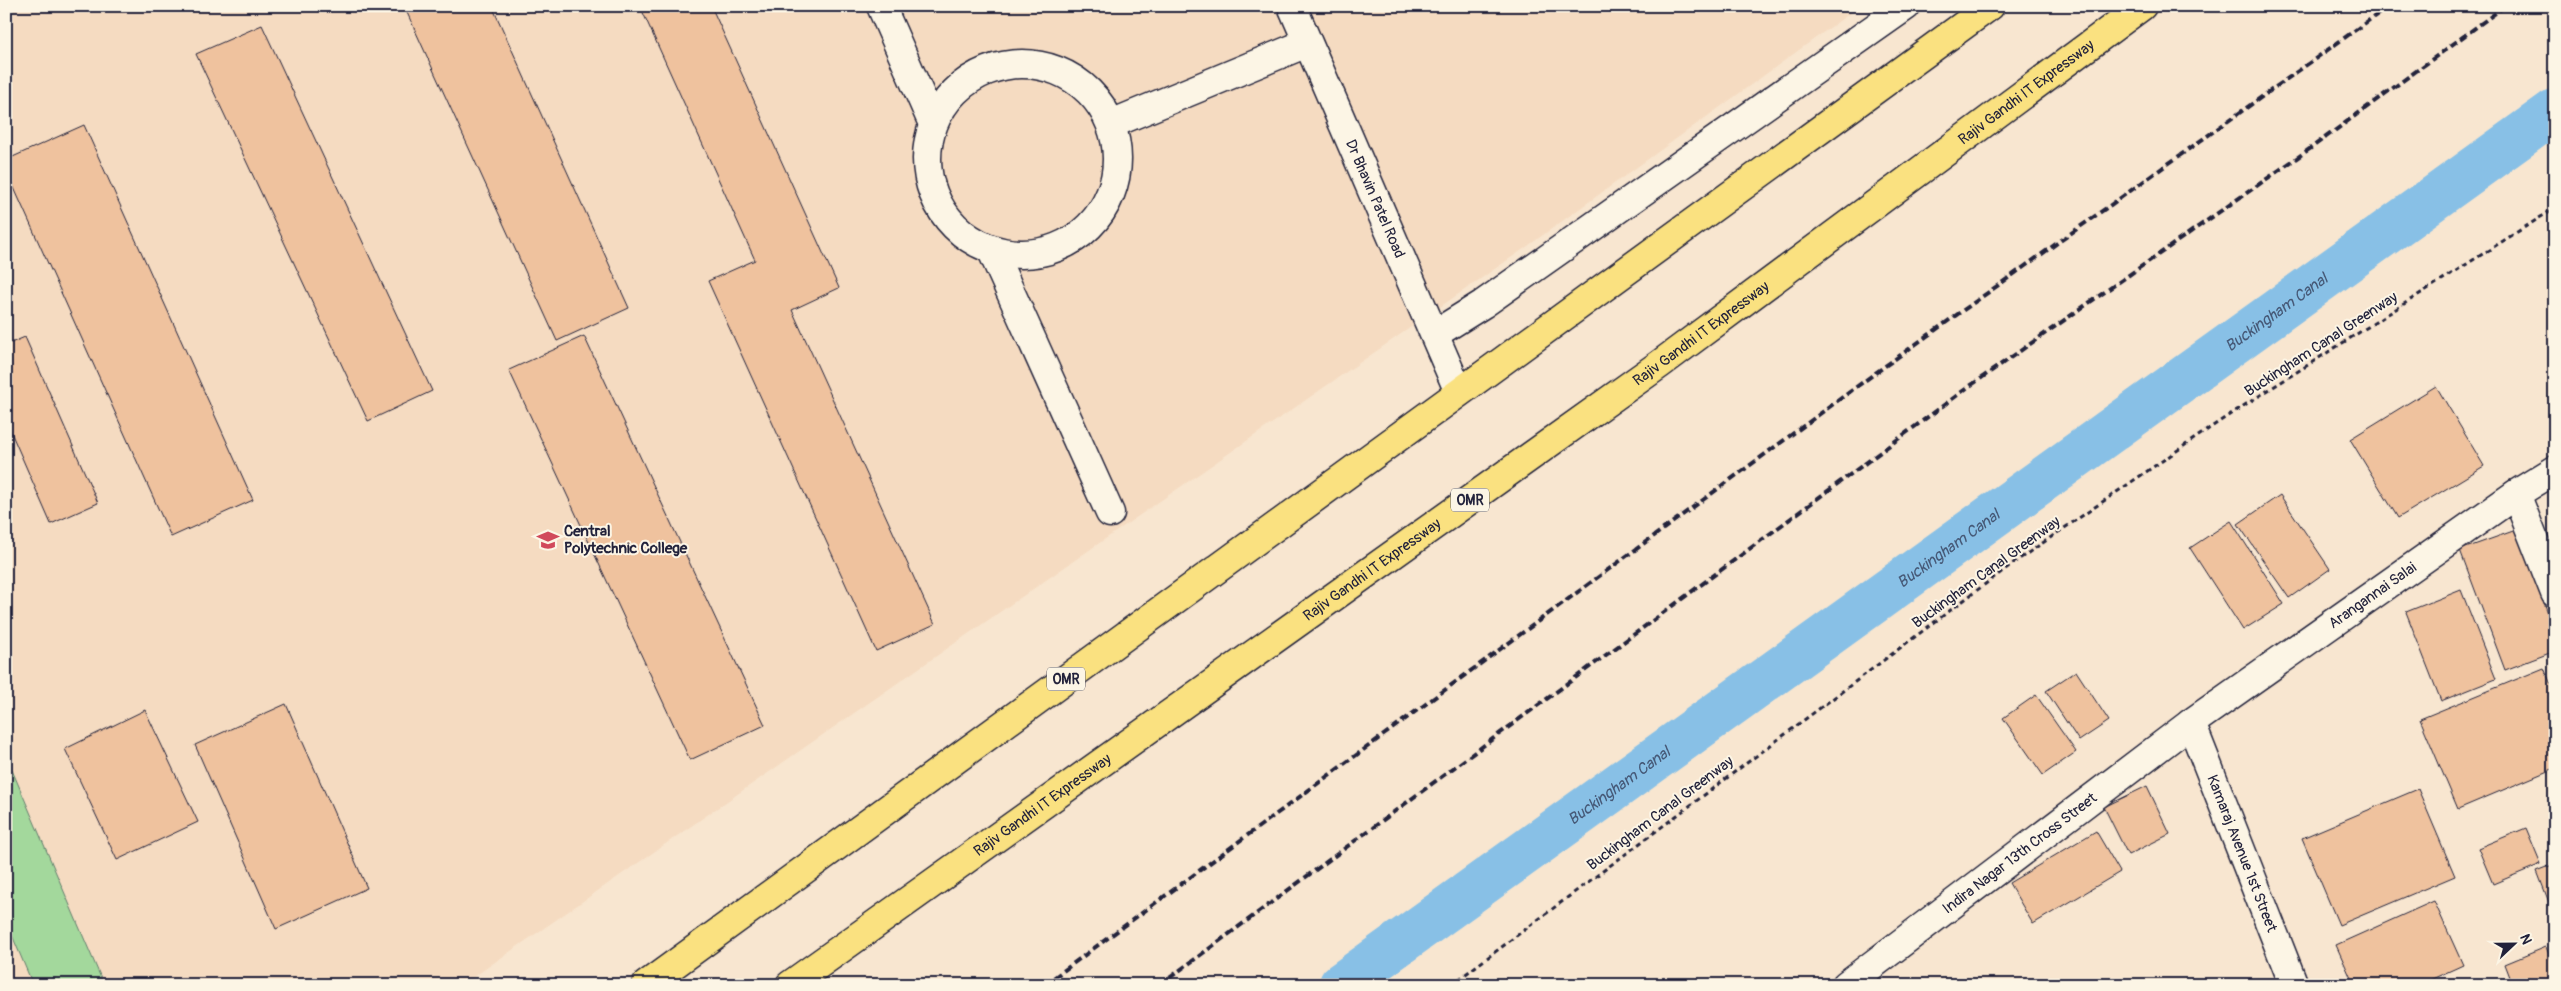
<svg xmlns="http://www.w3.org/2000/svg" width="2561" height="991" font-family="Pangolin,sans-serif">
<rect width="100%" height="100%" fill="#f8e6d0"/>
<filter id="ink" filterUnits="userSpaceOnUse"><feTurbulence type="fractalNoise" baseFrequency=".02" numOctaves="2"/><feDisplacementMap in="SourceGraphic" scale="10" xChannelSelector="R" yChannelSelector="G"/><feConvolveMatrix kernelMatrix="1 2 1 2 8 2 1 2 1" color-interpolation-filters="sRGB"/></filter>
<g filter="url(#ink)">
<path fill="#f5dbc1" d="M 6,6 L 1860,6 L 1525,248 L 462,985 L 6,985 Z"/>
<path fill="#a3d89c" stroke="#627d6c" d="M 6,756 L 104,985 L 33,985 L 6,921 Z"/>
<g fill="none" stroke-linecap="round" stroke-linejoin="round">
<path stroke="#88c0e6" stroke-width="45" id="s1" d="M 1341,985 L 2555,111"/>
</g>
<g fill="#efc29e" stroke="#22223b">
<path d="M 404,6 L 492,6 L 629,308 L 557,341 Z"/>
<path d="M 640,6 L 711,6 L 839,288 L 792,310 L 935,624 L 876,651 L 708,281 L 755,260 Z"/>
<path d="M 262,25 L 432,391 L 368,421 L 196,54 Z"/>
<path d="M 84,125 L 253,500 L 171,537 L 6,170 L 6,160 Z"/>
<path d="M 584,336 L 765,725 L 690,760 L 509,370 Z"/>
<path d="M 25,337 L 98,503 L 51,524 L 6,421 L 6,345 Z"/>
<path d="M 2436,386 L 2484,466 L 2398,518 L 2350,439 Z"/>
<path d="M 2280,495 L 2330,569 L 2289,598 L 2238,524 Z"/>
<path d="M 2231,521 L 2284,604 L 2243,630 L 2190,548 Z"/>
<path d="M 2516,530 L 2555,631 L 2555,651 L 2505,670 L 2460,550 Z"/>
<path d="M 2461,590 L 2496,679 L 2441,701 L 2406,612 Z"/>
<path d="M 2544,668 L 2555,694 L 2555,768 L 2458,809 L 2420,719 Z"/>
<path d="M 2076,671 L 2109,721 L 2079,741 L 2046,691 Z"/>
<path d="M 2036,695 L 2076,752 L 2043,775 L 2003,718 Z"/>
<path d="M 286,704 L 367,888 L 276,929 L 195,745 Z"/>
<path d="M 145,710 L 198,822 L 117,860 L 65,749 Z"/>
<path d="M 2147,786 L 2170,834 L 2128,855 L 2104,807 Z"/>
<path d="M 2418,789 L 2455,876 L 2339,925 L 2302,838 Z"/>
<path d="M 2526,828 L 2541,864 L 2493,884 L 2478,848 Z"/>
<path d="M 2096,831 L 2120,872 L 2033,924 L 2009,883 Z"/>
<path d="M 2555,864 L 2555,918 L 2537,871 Z"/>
<path d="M 2434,901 L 2463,965 L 2419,985 L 2354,985 L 2336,945 Z"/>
<path d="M 2546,947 L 2555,969 L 2555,985 L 2513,985 L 2505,964 Z"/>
</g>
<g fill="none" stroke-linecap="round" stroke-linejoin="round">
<g stroke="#22223b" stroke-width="31">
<g id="minor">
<path d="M 881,6 L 933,124"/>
<path id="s2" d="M 1292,6 L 1459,392"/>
<circle cx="1022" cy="159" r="95"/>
<path d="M 1111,124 L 1307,43"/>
<path d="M 992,251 L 1110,513"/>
<path d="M 1435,334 L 1483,304 L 1906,6"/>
<path d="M 2516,494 L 2555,593"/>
<path id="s3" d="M 2191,723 L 2294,985"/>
<path id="s4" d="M 1846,985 L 2191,723 L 2516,494 L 2555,470"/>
</g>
</g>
<g stroke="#22223b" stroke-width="31">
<g id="major">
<path d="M 646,985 L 1990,6"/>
<path id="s5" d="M 790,985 L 1660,364 L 2142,6"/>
</g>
</g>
<path stroke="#22223b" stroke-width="3" stroke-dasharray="5 4" stroke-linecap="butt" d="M 1451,985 L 2012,564 L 2226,417 L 2555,208"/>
<use href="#minor" stroke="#fcf5e5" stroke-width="28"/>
<use href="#major" stroke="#fae180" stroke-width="28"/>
<g stroke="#22223b" stroke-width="4" stroke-dasharray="8 4" stroke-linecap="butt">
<path d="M 1044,985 L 1874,374 L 2389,6"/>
<path d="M 1160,985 L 1967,388 L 2311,148 L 2505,6"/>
</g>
</g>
</g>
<defs>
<g id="university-bare" transform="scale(1.725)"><path d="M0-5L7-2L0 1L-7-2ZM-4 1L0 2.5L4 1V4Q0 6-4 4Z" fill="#d1495b" stroke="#fcf5e5" stroke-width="2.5" paint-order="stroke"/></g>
</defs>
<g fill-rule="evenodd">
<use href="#university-bare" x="548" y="540"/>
</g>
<g text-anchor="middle" stroke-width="4" stroke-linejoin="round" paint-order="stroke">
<g fill="#fcf5e5" stroke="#63616e" stroke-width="1">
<rect x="1451" y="488.5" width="38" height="23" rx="4"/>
<rect x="1047" y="667.5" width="38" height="23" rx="4"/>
</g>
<g font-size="14" font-weight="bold" fill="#22223b">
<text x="1470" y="505">OMR</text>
<text x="1066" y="684">OMR</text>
</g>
<g font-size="15" fill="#22223b" stroke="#fcf5e5">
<text dy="5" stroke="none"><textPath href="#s5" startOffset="1525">Rajiv Gandhi IT Expressway</textPath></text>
<text dy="5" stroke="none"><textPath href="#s2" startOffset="210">Dr Bhavin Patel Road</textPath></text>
<text dy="5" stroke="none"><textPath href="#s5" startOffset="1120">Rajiv Gandhi IT Expressway</textPath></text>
<text transform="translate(2321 344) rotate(-33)" y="5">Buckingham Canal Greenway</text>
<text dy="5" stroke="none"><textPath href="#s5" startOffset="715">Rajiv Gandhi IT Expressway</textPath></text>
<text transform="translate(1986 572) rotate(-36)" y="5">Buckingham Canal Greenway</text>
<text dy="5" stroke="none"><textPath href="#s4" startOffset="655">Arangannai Salai</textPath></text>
<text dy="5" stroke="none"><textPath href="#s5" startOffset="310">Rajiv Gandhi IT Expressway</textPath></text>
<text transform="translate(1660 813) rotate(-37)" y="5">Buckingham Canal Greenway</text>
<text dy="5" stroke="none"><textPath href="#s4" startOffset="218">Indira Nagar 13th Cross Street</textPath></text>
<text dy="5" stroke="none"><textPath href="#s3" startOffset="140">Kamaraj Avenue 1st Street</textPath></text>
</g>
<g font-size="15" font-weight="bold" fill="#22223b" stroke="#fcf5e5" text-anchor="start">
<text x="564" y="536">Central<tspan x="564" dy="17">Polytechnic College</tspan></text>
</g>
<g font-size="16" font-style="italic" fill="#465977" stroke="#fcf5e5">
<text dy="6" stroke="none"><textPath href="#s1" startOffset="1152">Buckingham Canal</textPath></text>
<text dy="6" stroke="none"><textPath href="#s1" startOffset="748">Buckingham Canal</textPath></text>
<text dy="6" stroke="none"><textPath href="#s1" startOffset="342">Buckingham Canal</textPath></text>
</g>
</g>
<rect width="2561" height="991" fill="none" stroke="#fcf5e5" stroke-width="25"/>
<rect x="12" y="12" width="2536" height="966" fill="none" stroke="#22223b" stroke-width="2" filter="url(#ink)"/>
<g transform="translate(2514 944) rotate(68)" stroke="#fcf5e5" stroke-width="4" paint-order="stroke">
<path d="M0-4L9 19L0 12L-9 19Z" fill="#22223b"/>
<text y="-8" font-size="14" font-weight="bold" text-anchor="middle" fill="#22223b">N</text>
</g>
</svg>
